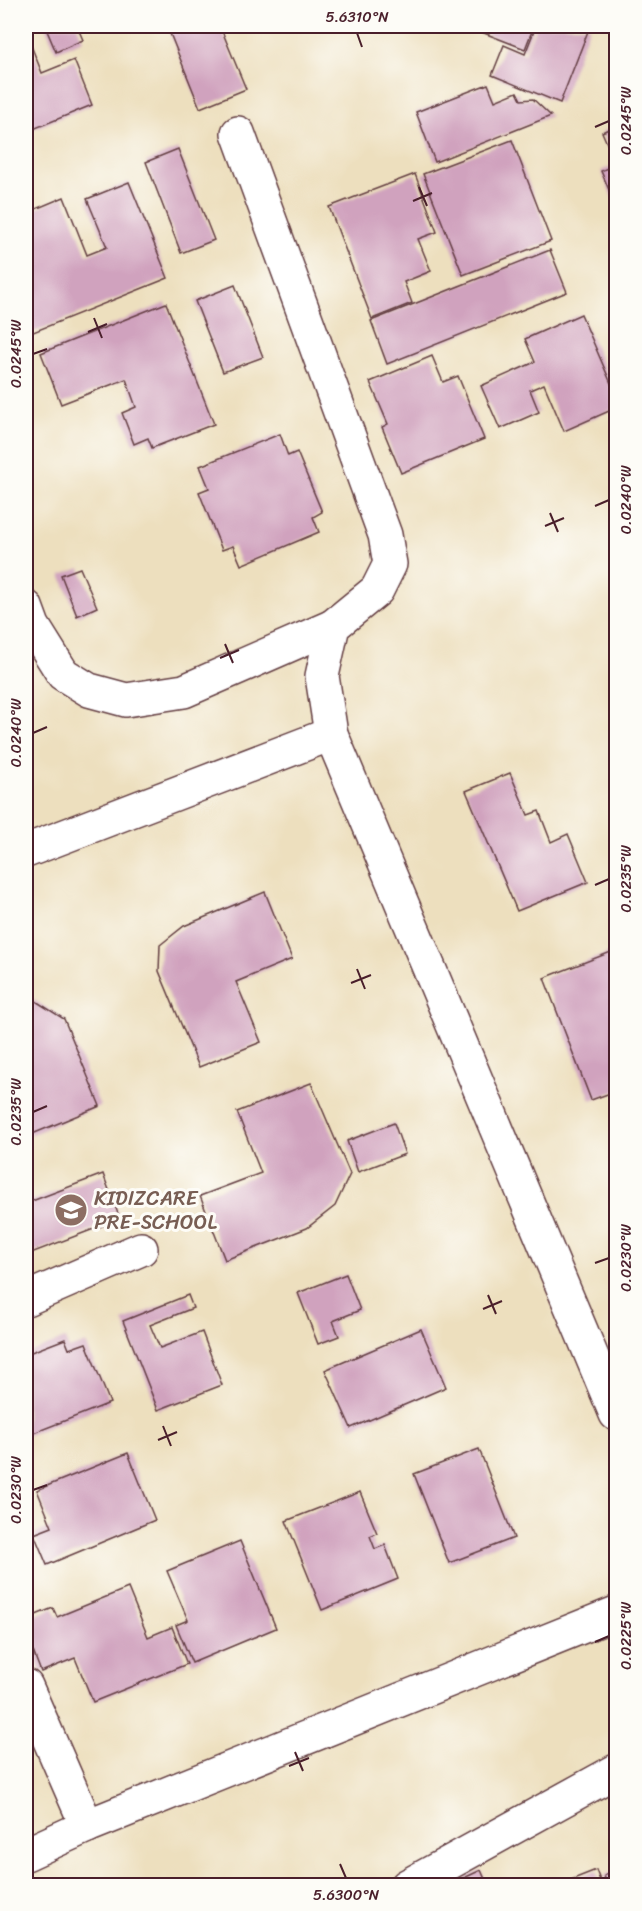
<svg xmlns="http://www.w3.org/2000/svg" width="642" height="1911" font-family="Sriracha,sans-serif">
<rect width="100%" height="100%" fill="#fdfcf7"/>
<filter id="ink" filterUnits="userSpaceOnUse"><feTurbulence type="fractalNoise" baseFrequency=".0167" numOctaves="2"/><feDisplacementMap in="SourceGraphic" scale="12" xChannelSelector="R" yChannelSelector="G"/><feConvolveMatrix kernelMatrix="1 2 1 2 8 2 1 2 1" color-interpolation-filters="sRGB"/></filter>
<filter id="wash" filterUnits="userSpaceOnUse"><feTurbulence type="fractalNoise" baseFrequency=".008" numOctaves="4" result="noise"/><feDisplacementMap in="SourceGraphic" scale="24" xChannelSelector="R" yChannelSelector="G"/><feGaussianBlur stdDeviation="1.35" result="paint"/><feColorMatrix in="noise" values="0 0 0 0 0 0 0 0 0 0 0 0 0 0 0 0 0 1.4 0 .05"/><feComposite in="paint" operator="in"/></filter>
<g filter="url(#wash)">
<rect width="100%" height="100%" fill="#eddfbe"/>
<g id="blocks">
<g fill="#d0a2be">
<path d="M 45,26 L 77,26 L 83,40 L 56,52 Z"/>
<path d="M 167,26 L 220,26 L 246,89 L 200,108 Z"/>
<path d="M 466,26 L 534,26 L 525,49 Z"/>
<path d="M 536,26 L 590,26 L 560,103 L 492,75 L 504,45 L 525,54 Z"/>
<path d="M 26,33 L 42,73 L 74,60 L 92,105 L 26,132 Z"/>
<path d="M 488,84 L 495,101 L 517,92 L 521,100 L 533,99 L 551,116 L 435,162 L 416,112 Z"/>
<path d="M 616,126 L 616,198 L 613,199 L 601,171 L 616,164 L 602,132 Z"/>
<path d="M 512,140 L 551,241 L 463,275 L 423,174 Z"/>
<path d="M 178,149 L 214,240 L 181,253 L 146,162 Z"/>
<path d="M 415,174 L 437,232 L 418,239 L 431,271 L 404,282 L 412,303 L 372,319 L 329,207 Z"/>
<path d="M 129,182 L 168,278 L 26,335 L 26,213 L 64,197 L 87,255 L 107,247 L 87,199 Z"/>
<path d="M 550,250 L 567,292 L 387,364 L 371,321 Z"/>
<path d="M 235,285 L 263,357 L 223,372 L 195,301 Z"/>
<path d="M 166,303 L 214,424 L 152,448 L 148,438 L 134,444 L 122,413 L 136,407 L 126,379 L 61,404 L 41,353 Z"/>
<path d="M 581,314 L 616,395 L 616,408 L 564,431 L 544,384 L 530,390 L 539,412 L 500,429 L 481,386 L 535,362 L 525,339 Z"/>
<path d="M 432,356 L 443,382 L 458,376 L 484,439 L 401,473 L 382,427 L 388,424 L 370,382 Z"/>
<path d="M 280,434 L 288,456 L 297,452 L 322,512 L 313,517 L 319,532 L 241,565 L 233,546 L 222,550 L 199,492 L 209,488 L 200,466 Z"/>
<path d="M 80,568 L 97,607 L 77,616 L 61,575 Z"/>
<path d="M 510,773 L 528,815 L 539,811 L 551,842 L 568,834 L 588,882 L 517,911 L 466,791 Z"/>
<path d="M 265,892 L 292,959 L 236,982 L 261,1042 L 199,1067 L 159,971 L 160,945 L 184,926 Z"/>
<path d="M 616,950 L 616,1091 L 591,1100 L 544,978 Z"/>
<path d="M 31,998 L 64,1019 L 100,1106 L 30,1135 L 26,1123 L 26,999 Z"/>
<path d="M 311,1083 L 350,1174 L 335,1206 L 307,1228 L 225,1260 L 200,1196 L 261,1173 L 237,1112 Z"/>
<path d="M 394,1123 L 405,1154 L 358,1172 L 347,1141 Z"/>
<path d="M 103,1174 L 120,1219 L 26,1255 L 26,1186 L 32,1201 Z"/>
<path d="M 346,1274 L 360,1310 L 333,1321 L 339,1336 L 318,1344 L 298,1293 Z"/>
<path d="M 188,1295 L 193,1308 L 150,1325 L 160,1348 L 202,1332 L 222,1385 L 158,1410 L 123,1321 Z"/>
<path d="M 421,1329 L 446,1387 L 351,1428 L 325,1370 Z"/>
<path d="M 65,1339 L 69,1349 L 86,1343 L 110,1403 L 26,1436 L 26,1354 Z"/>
<path d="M 479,1449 L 514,1538 L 449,1563 L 414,1474 Z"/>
<path d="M 128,1453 L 155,1520 L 47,1565 L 34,1534 L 52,1527 L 37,1490 Z"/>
<path d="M 360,1492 L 377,1533 L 370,1536 L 375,1549 L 385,1545 L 398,1579 L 322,1610 L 286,1521 Z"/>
<path d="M 240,1541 L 276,1628 L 192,1663 L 176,1625 L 188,1620 L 167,1571 Z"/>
<path d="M 128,1588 L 148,1637 L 172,1627 L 187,1664 L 93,1702 L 75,1658 L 41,1672 L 26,1633 L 26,1619 L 53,1608 L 57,1617 Z"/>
<path d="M 481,1870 L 488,1886 L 447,1886 Z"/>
<path d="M 596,1870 L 602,1886 L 558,1886 L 558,1885 Z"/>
<path d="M 616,1870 L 616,1886 L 608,1886 L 604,1876 Z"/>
</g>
</g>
</g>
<g filter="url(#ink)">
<use href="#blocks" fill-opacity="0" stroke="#623c41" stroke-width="1.5"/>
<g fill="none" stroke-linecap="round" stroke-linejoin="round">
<g stroke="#623c41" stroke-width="36">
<g id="street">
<path d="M 238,133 L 385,535 L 390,564 L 377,590 L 333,626 L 322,676 L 331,734 L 616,1414"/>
<path d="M 26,607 L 33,626 L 63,674 L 89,690 L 126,700 L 184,691 L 333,626"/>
<path d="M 26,851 L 331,734"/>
<path d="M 26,1299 L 141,1249"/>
<path d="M 26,1686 L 87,1826"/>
<path d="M 26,1854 L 87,1826 L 616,1613"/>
<path d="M 407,1886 L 616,1771"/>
</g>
</g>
<use href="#street" stroke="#fff" stroke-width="33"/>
</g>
</g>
<path fill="none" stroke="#4a1f2b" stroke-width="2" d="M 357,33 L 362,47M 595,127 L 609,121M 419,187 L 427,206M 413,201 L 432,193M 94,318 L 102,338M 88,332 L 107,324M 33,354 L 47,349M 595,506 L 609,500M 550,513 L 558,532M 545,526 L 564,518M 225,644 L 233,663M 220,658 L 239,650M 33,733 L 47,727M 595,885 L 609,879M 357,969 L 365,989M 351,983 L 371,975M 33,1112 L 47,1106M 595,1263 L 609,1258M 488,1295 L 496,1314M 483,1309 L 502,1301M 163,1426 L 171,1446M 158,1440 L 177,1432M 33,1490 L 47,1485M 595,1642 L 609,1636M 295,1752 L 303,1771M 289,1766 L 309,1758M 340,1864 L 346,1878"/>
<defs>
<g id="school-disc" transform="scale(1.725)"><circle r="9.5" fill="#8d6e63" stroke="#fdfcf7"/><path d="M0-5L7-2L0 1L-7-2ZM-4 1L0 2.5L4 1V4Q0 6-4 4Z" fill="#fff"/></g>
</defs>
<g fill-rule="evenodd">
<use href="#school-disc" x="71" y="1210"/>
</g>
<g text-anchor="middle" stroke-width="6" stroke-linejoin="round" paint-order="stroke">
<g font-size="21" fill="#785e54" stroke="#fdfcf7" text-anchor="start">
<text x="94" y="1205">KIDIZCARE<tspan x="94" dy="24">PRE-SCHOOL</tspan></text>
</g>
</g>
<rect width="642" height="1911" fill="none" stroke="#fdfcf7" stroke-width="66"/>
<rect x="33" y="33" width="576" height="1845" fill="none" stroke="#4a1f2b" stroke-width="2"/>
<g font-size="15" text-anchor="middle" fill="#4a1f2b">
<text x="357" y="22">5.6310°N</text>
<text transform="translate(626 121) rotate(-90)" y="5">0.0245°W</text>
<text transform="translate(16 354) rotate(-90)" y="5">0.0245°W</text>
<text transform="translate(626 500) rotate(-90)" y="5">0.0240°W</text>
<text transform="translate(16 733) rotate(-90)" y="5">0.0240°W</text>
<text transform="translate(626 879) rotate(-90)" y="5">0.0235°W</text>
<text transform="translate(16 1112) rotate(-90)" y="5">0.0235°W</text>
<text transform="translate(626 1258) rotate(-90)" y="5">0.0230°W</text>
<text transform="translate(16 1490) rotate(-90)" y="5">0.0230°W</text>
<text transform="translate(626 1636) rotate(-90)" y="5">0.0225°W</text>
<text x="346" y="1900">5.6300°N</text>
</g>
</svg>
